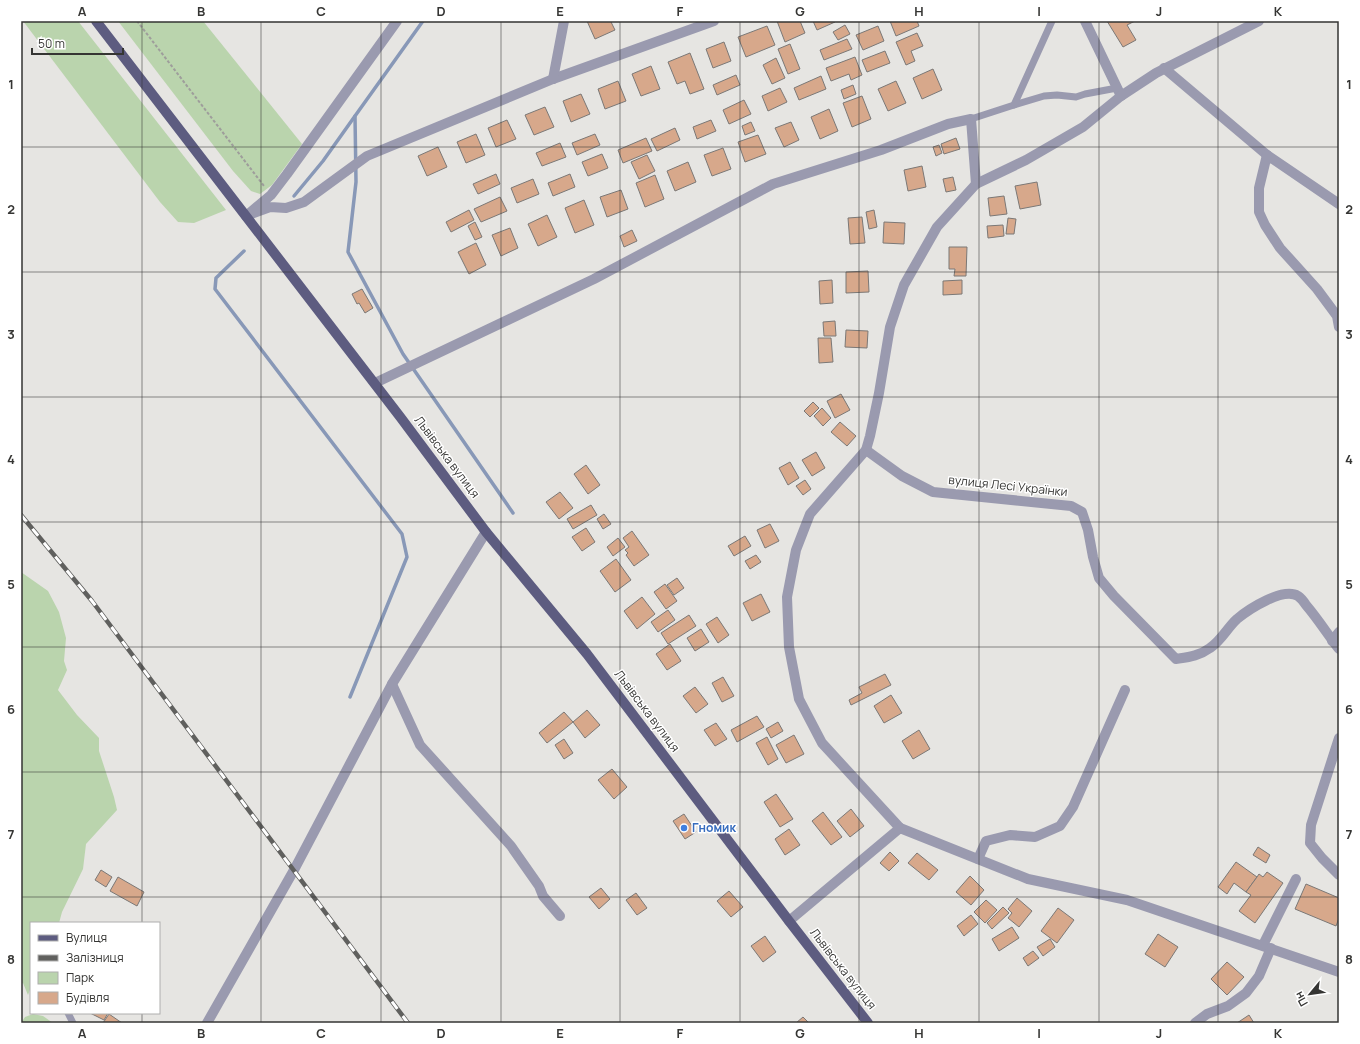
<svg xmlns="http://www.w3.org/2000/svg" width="1360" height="1044" font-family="Manrope,sans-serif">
<rect width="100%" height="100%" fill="#e6e5e2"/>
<g fill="#bad4ad">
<path d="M 23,21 L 78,21 L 226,210 L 194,223 L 178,222 L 160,202 Z"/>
<path d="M 118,21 L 203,21 L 302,144 L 272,185 L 260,194 L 251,191 L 233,171 Z"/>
<path d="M 21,572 L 48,591 L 59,612 L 66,638 L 64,661 L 67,670 L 58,690 L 77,715 L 99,738 L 99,751 L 114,797 L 117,810 L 86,844 L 83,869 L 62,912 L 59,923 L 31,923 L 31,987 L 28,995 L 23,983 L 21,984 Z"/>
<path d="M 33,1014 L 43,1016 L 53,1023 L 21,1023 L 25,1017 Z"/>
</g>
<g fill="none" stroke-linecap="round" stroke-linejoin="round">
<g stroke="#8898b7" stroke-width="3.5">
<path d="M 423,21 L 355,116 L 356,182 L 348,252 L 403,354 L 513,513"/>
<path d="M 294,196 L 323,161 L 355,116"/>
<path d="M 244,251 L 216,278 L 215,289 L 402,534 L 407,557 L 350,697"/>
</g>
</g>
<g fill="#d7a88b" stroke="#7b7876">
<path d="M 587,21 L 614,21 L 611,22 L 615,30 L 595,39 Z"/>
<path d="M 777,21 L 800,21 L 805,33 L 785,42 Z"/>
<path d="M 813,21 L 835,21 L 835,22 L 817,30 Z"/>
<path d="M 890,21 L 917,21 L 919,26 L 896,36 Z"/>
<path d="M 1107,21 L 1135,21 L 1127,25 L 1136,40 L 1123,47 Z"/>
<path d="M 845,25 L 850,34 L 838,40 L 833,32 Z"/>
<path d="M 767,26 L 775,45 L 746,57 L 738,37 Z"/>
<path d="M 878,26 L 884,41 L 863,50 L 856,35 Z"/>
<path d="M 917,33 L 923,46 L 911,51 L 915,61 L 906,65 L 896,42 Z"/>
<path d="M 847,39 L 852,49 L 824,60 L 820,50 Z"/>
<path d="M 724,42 L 731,61 L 713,68 L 706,49 Z"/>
<path d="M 790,44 L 800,69 L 788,74 L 778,49 Z"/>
<path d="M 885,51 L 890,63 L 867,72 L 862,60 Z"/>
<path d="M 690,53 L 704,89 L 690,94 L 685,81 L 677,84 L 668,62 Z"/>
<path d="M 855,57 L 862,75 L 851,80 L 849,74 L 831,81 L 826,68 Z"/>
<path d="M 776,58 L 785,78 L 772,84 L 763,65 Z"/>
<path d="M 651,66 L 660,89 L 641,96 L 632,74 Z"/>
<path d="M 933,69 L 942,90 L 922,99 L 913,78 Z"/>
<path d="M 736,75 L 740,85 L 717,95 L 713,85 Z"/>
<path d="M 821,76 L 826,89 L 799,100 L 794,88 Z"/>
<path d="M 618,81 L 626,101 L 605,109 L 598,89 Z"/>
<path d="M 896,81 L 906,103 L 888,111 L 878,89 Z"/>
<path d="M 853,85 L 856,94 L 844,99 L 841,90 Z"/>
<path d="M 780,88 L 787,102 L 768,111 L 762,96 Z"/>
<path d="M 581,94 L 590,114 L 571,122 L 563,101 Z"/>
<path d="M 862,96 L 871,119 L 852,127 L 843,103 Z"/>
<path d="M 744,100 L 751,114 L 729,124 L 723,110 Z"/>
<path d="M 545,107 L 554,127 L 534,135 L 525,115 Z"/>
<path d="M 829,109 L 838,131 L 820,139 L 811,117 Z"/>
<path d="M 507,120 L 516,139 L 496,147 L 488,128 Z"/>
<path d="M 711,120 L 716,131 L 697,139 L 693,127 Z"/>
<path d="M 751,122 L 755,131 L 745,135 L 742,126 Z"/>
<path d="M 791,122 L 799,140 L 784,147 L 775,128 Z"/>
<path d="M 675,128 L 680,140 L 657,151 L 651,139 Z"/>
<path d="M 476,134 L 485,155 L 466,163 L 457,142 Z"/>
<path d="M 595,134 L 600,145 L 577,155 L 572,143 Z"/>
<path d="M 758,135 L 766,154 L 745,162 L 738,142 Z"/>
<path d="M 646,138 L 652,151 L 623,163 L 618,150 Z"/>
<path d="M 956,138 L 960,149 L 944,154 L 941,144 Z"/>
<path d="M 560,143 L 566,157 L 542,166 L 536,153 Z"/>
<path d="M 939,145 L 942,153 L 936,156 L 933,147 Z"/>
<path d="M 438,147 L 447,167 L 427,176 L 418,156 Z"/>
<path d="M 723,148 L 731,169 L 712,176 L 704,155 Z"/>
<path d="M 602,154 L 608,168 L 588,176 L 582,162 Z"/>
<path d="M 647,155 L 655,171 L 639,179 L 631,162 Z"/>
<path d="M 688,162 L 696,182 L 675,191 L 667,171 Z"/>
<path d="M 922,166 L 926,187 L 908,191 L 904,170 Z"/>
<path d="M 496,174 L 500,184 L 478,194 L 473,184 Z"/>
<path d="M 570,174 L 575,187 L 553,196 L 548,183 Z"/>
<path d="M 655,175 L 664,199 L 645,207 L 636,183 Z"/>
<path d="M 953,177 L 956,190 L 946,192 L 943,179 Z"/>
<path d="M 533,179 L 539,194 L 517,203 L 511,188 Z"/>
<path d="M 1037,182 L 1041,205 L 1020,209 L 1015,186 Z"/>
<path d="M 621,190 L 628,209 L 607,217 L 600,197 Z"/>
<path d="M 1004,196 L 1007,214 L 990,216 L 988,198 Z"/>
<path d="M 500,197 L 507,211 L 481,222 L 474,209 Z"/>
<path d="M 584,200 L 594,225 L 575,233 L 565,208 Z"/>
<path d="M 469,210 L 474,220 L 451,232 L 446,222 Z"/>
<path d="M 874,210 L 877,227 L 869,229 L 866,212 Z"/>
<path d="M 547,215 L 557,237 L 538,246 L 528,224 Z"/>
<path d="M 862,217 L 865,243 L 850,244 L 848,218 Z"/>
<path d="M 1008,218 L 1016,219 L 1014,234 L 1006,234 Z"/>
<path d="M 475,222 L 482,237 L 475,240 L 468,226 Z"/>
<path d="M 884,222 L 905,223 L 904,244 L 883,243 Z"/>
<path d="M 1003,225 L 1004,236 L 988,238 L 987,226 Z"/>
<path d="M 510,228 L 518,248 L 501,256 L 492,235 Z"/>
<path d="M 632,230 L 637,241 L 624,247 L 620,236 Z"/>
<path d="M 476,243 L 486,265 L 469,274 L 458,252 Z"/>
<path d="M 949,247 L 967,247 L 966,276 L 954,276 L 955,269 L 949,269 Z"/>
<path d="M 868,271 L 869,292 L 846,293 L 846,272 Z"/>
<path d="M 832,280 L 833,303 L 820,304 L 819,281 Z"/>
<path d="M 962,280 L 962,294 L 943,295 L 943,281 Z"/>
<path d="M 362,289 L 373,308 L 365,313 L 359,303 L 357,304 L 352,294 Z"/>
<path d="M 835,321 L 836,336 L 824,336 L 823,322 Z"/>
<path d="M 846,330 L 868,331 L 867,348 L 845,347 Z"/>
<path d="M 818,338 L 831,338 L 833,362 L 819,363 Z"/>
<path d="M 841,394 L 850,410 L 835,418 L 827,401 Z"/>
<path d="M 813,402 L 819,408 L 810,417 L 804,411 Z"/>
<path d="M 822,408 L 831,418 L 823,426 L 814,416 Z"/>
<path d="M 840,422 L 856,436 L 847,446 L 831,432 Z"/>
<path d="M 816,452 L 825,468 L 812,476 L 802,460 Z"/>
<path d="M 790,462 L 799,478 L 788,485 L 779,468 Z"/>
<path d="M 586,465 L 600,485 L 588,494 L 574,474 Z"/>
<path d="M 805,480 L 811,489 L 803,495 L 796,486 Z"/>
<path d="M 560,492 L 573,508 L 559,519 L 546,502 Z"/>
<path d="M 591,505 L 597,515 L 573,529 L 567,519 Z"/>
<path d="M 604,514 L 611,524 L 603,529 L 597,519 Z"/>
<path d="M 770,524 L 779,541 L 765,548 L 757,530 Z"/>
<path d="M 586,528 L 595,542 L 582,551 L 572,537 Z"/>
<path d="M 632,531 L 649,555 L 634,566 L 626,555 L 628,553 L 625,550 L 629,547 L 623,538 Z"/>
<path d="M 745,536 L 751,546 L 734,556 L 728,546 Z"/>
<path d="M 618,538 L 625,547 L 613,556 L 607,547 Z"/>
<path d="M 756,555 L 761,562 L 750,569 L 745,561 Z"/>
<path d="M 616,559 L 631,580 L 615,592 L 600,571 Z"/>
<path d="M 677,578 L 684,588 L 674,595 L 667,585 Z"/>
<path d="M 665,584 L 677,601 L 666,609 L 654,592 Z"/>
<path d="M 761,594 L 770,612 L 752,621 L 743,603 Z"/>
<path d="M 642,597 L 655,614 L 637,629 L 624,611 Z"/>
<path d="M 668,610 L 675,620 L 658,632 L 651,622 Z"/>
<path d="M 689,615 L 696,626 L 668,644 L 661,633 Z"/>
<path d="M 717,617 L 729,635 L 718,643 L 706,624 Z"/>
<path d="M 701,629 L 709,642 L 695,651 L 687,638 Z"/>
<path d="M 670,644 L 681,661 L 667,670 L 656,654 Z"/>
<path d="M 885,674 L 891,685 L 851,705 L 849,700 L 862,693 L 859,687 Z"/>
<path d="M 723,677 L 734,696 L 722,702 L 712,683 Z"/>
<path d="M 695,687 L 708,704 L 696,713 L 683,696 Z"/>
<path d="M 891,695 L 902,713 L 884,723 L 874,706 Z"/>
<path d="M 587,710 L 600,725 L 585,738 L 573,722 Z"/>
<path d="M 564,712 L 573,722 L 547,743 L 539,733 Z"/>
<path d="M 757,716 L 764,727 L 737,742 L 731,730 Z"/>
<path d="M 778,722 L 783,731 L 771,738 L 766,729 Z"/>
<path d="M 716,723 L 727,739 L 715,746 L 704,730 Z"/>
<path d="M 919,730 L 930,749 L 913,759 L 902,741 Z"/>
<path d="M 794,735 L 804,754 L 786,763 L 776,745 Z"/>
<path d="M 767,737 L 778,759 L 768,765 L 756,743 Z"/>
<path d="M 564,739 L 573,753 L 564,759 L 555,745 Z"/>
<path d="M 612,769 L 627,787 L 614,799 L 598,780 Z"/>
<path d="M 776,794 L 793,819 L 780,827 L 764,802 Z"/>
<path d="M 851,809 L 864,826 L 850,837 L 837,821 Z"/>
<path d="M 823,812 L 842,837 L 831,845 L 812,821 Z"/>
<path d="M 684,814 L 696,832 L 685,839 L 673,821 Z"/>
<path d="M 789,829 L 800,845 L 785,855 L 775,839 Z"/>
<path d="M 1258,847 L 1270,855 L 1266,863 L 1253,855 Z"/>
<path d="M 890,852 L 899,861 L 889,871 L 880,863 Z"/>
<path d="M 917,853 L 938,870 L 929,880 L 908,863 Z"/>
<path d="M 1236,862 L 1257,877 L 1246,892 L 1234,883 L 1227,894 L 1218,887 Z"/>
<path d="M 101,870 L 112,877 L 106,887 L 95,880 Z"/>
<path d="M 1267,872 L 1283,883 L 1255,923 L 1239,911 L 1251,895 L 1246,892 L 1257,877 L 1259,874 L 1263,877 Z"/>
<path d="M 970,876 L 984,890 L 971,905 L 956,892 Z"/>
<path d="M 118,877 L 144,892 L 137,906 L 110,891 Z"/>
<path d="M 1306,884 L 1339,898 L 1339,918 L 1336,926 L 1295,909 Z"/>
<path d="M 601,888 L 610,899 L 599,909 L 589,897 Z"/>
<path d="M 729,891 L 743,907 L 731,917 L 717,901 Z"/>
<path d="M 636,893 L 647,908 L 637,915 L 626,900 Z"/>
<path d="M 1017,898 L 1032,911 L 1019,927 L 1008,918 L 1012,913 L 1008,909 Z"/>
<path d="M 986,900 L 997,910 L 985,923 L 974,912 Z"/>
<path d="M 1003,907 L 1009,913 L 992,929 L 987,923 Z"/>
<path d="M 1058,908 L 1074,920 L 1057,943 L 1041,931 Z"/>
<path d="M 971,915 L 978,924 L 964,936 L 957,926 Z"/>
<path d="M 1012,927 L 1019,938 L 999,951 L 992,939 Z"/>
<path d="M 1158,934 L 1178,947 L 1165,967 L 1145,954 Z"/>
<path d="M 765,936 L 776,952 L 763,962 L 751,946 Z"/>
<path d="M 1050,939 L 1055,947 L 1043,956 L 1037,947 Z"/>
<path d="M 1033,951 L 1039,958 L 1028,966 L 1023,958 Z"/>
<path d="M 1227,962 L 1244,977 L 1227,995 L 1211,979 Z"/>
<path d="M 90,1013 L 108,1013 L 104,1020 Z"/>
<path d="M 109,1014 L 122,1023 L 103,1023 Z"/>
<path d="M 1249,1015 L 1254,1023 L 1237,1023 Z"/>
<path d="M 803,1017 L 809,1023 L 796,1023 Z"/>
</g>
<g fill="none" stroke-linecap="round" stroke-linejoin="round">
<path stroke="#9e9d9b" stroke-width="2" stroke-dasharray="3 2" stroke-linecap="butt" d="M 137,21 L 264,186"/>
<g stroke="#9a9aaf" stroke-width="7">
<path d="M 1014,105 L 1044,96 L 1057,95 L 1076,97 L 1085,94 L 1117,88"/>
<path d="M 971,119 L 1014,105 L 1052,21"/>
<path d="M 68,1013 L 73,1023"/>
</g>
<g stroke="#9a9aaf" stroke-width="10">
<path d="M 397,21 L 287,174 L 271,195 L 246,216 L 270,207 L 286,208 L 304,202 L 367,156 L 553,79 L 714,21"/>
<path d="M 1085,21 L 1121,96"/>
<path d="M 1164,68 L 1267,155"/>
<path d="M 553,79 L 564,21"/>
<path d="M 1339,204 L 1267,155 L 1259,188 L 1259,212 L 1265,225 L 1280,248 L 1317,289 L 1337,316 L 1339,327"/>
<path d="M 375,383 L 594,279 L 773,184 L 881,150 L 948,124 L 971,119 L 976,184"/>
<path d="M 866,450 L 902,476 L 933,492 L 1071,506 L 1082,512 L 1088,530 L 1093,557 L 1099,578 L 1114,596 L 1176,659 C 1189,657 1199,656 1210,648 C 1222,640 1227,628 1237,619 C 1249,609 1283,587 1298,596 C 1301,598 1304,602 1306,605 C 1318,619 1328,635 1339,649"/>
<path d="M 1332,641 L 1339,632"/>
<path d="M 392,684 L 420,745 L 511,846 L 539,886 L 543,896 L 560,916"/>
<path d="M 1339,738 L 1311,825 L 1310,843 L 1322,858 L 1339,875"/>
<path d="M 900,828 L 822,743 L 799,699 L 789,647 L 787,597 L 796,550 L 810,514 L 866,450 L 870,436 L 879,393 L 890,327 L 904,285 L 937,227 L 976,184 L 1026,160 L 1083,127 L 1121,96 L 1156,73 L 1259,21"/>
<path d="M 978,859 L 986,841 L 1010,835 L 1035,837 L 1060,826 L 1073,807 L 1125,690"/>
<path d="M 789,921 L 900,828 L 1028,879 L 1127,900 L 1339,972"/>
<path d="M 1263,945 L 1296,879"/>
<path d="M 1195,1023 L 1207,1014 L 1228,1006 L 1246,993 L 1259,976 L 1271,948"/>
</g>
<path stroke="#9a9aaf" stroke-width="10" d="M 207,1023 L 294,870 L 392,684 L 486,532"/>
<path stroke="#5d5c80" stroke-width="10" d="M 96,21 L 401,418 L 486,532 L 587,654 L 789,921 L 868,1023"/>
<g stroke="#60605e" stroke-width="4.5">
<path id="rail" d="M 21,515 L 92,601 L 408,1023"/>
</g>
<use href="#rail" stroke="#fff" stroke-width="3" stroke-dasharray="9" stroke-linecap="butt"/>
</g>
<path fill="none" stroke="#353533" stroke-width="1" stroke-opacity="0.55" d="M 142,21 L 142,923M 261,21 L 261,1023M 381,21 L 381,1023M 501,21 L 501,1023M 620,21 L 620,1023M 740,21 L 740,1023M 859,21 L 859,1023M 979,21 L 979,1023M 1099,21 L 1099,1023M 1218,21 L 1218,1023M 21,147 L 1339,147M 21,272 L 1339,272M 21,397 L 1339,397M 21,522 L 1339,522M 21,647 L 1339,647M 21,772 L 1339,772M 21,897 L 1339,897M 142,1013 L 142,1023"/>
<circle fill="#3f7fe0" stroke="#fff" stroke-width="1.5" cx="684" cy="828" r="4"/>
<g text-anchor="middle" stroke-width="3" stroke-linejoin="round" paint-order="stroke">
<g font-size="12" fill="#353533" stroke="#fff">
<text transform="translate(447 457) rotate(53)" y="4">Львівська вулиця</text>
<text transform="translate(1008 486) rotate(6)" y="4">вулиця Лесі Українки</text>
<text transform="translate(647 711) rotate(53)" y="4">Львівська вулиця</text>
<text transform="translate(843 969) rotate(52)" y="4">Львівська вулиця</text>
</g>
<g font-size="12" font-weight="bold" fill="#366cbe" stroke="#fff" text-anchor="start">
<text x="692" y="832">Гномик</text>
</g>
</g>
<rect width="1360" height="1044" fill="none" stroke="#ffffff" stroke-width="44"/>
<rect x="30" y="922" width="130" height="92" fill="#ffffff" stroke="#aeaead"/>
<rect x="38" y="935" width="20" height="6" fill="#5d5c80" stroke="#aeaead"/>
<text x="66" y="942" font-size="12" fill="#353533">Вулиця</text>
<rect x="38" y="955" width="20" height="6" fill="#60605e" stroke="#aeaead"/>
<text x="66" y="962" font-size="12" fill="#353533">Залізниця</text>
<rect x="38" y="972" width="20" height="12" fill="#bad4ad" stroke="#aeaead"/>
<text x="66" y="982" font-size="12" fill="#353533">Парк</text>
<rect x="38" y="992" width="20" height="12" fill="#d7a88b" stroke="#aeaead"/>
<text x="66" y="1002" font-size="12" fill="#353533">Будівля</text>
<g transform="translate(1310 994) rotate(241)" stroke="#ffffff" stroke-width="3" paint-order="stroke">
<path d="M0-3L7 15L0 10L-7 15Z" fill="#353533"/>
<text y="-6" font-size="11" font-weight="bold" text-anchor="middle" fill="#353533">Пн</text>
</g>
<path d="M32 48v6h91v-6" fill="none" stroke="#353533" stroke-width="2"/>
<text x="38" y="48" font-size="12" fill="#353533" stroke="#ffffff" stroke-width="3" paint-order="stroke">50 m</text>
<rect x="22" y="22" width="1316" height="1000" fill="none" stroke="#353533" stroke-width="1.5"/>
<g font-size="13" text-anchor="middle" font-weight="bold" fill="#353533">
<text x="82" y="16">A</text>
<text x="201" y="16">B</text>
<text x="321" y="16">C</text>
<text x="441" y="16">D</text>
<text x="560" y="16">E</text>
<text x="680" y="16">F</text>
<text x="800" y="16">G</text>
<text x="919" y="16">H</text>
<text x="1039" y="16">I</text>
<text x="1159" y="16">J</text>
<text x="1278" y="16">K</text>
<text x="11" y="89">1</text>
<text x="1349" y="89">1</text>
<text x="11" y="214">2</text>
<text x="1349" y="214">2</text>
<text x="11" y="339">3</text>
<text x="1349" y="339">3</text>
<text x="11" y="464">4</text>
<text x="1349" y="464">4</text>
<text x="11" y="589">5</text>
<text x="1349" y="589">5</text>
<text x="11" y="714">6</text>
<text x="1349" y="714">6</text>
<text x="11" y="839">7</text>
<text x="1349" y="839">7</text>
<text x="11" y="964">8</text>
<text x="1349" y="964">8</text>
<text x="82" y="1038">A</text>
<text x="201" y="1038">B</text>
<text x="321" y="1038">C</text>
<text x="441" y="1038">D</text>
<text x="560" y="1038">E</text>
<text x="680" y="1038">F</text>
<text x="800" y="1038">G</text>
<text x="919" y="1038">H</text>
<text x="1039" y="1038">I</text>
<text x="1159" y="1038">J</text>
<text x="1278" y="1038">K</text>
</g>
</svg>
